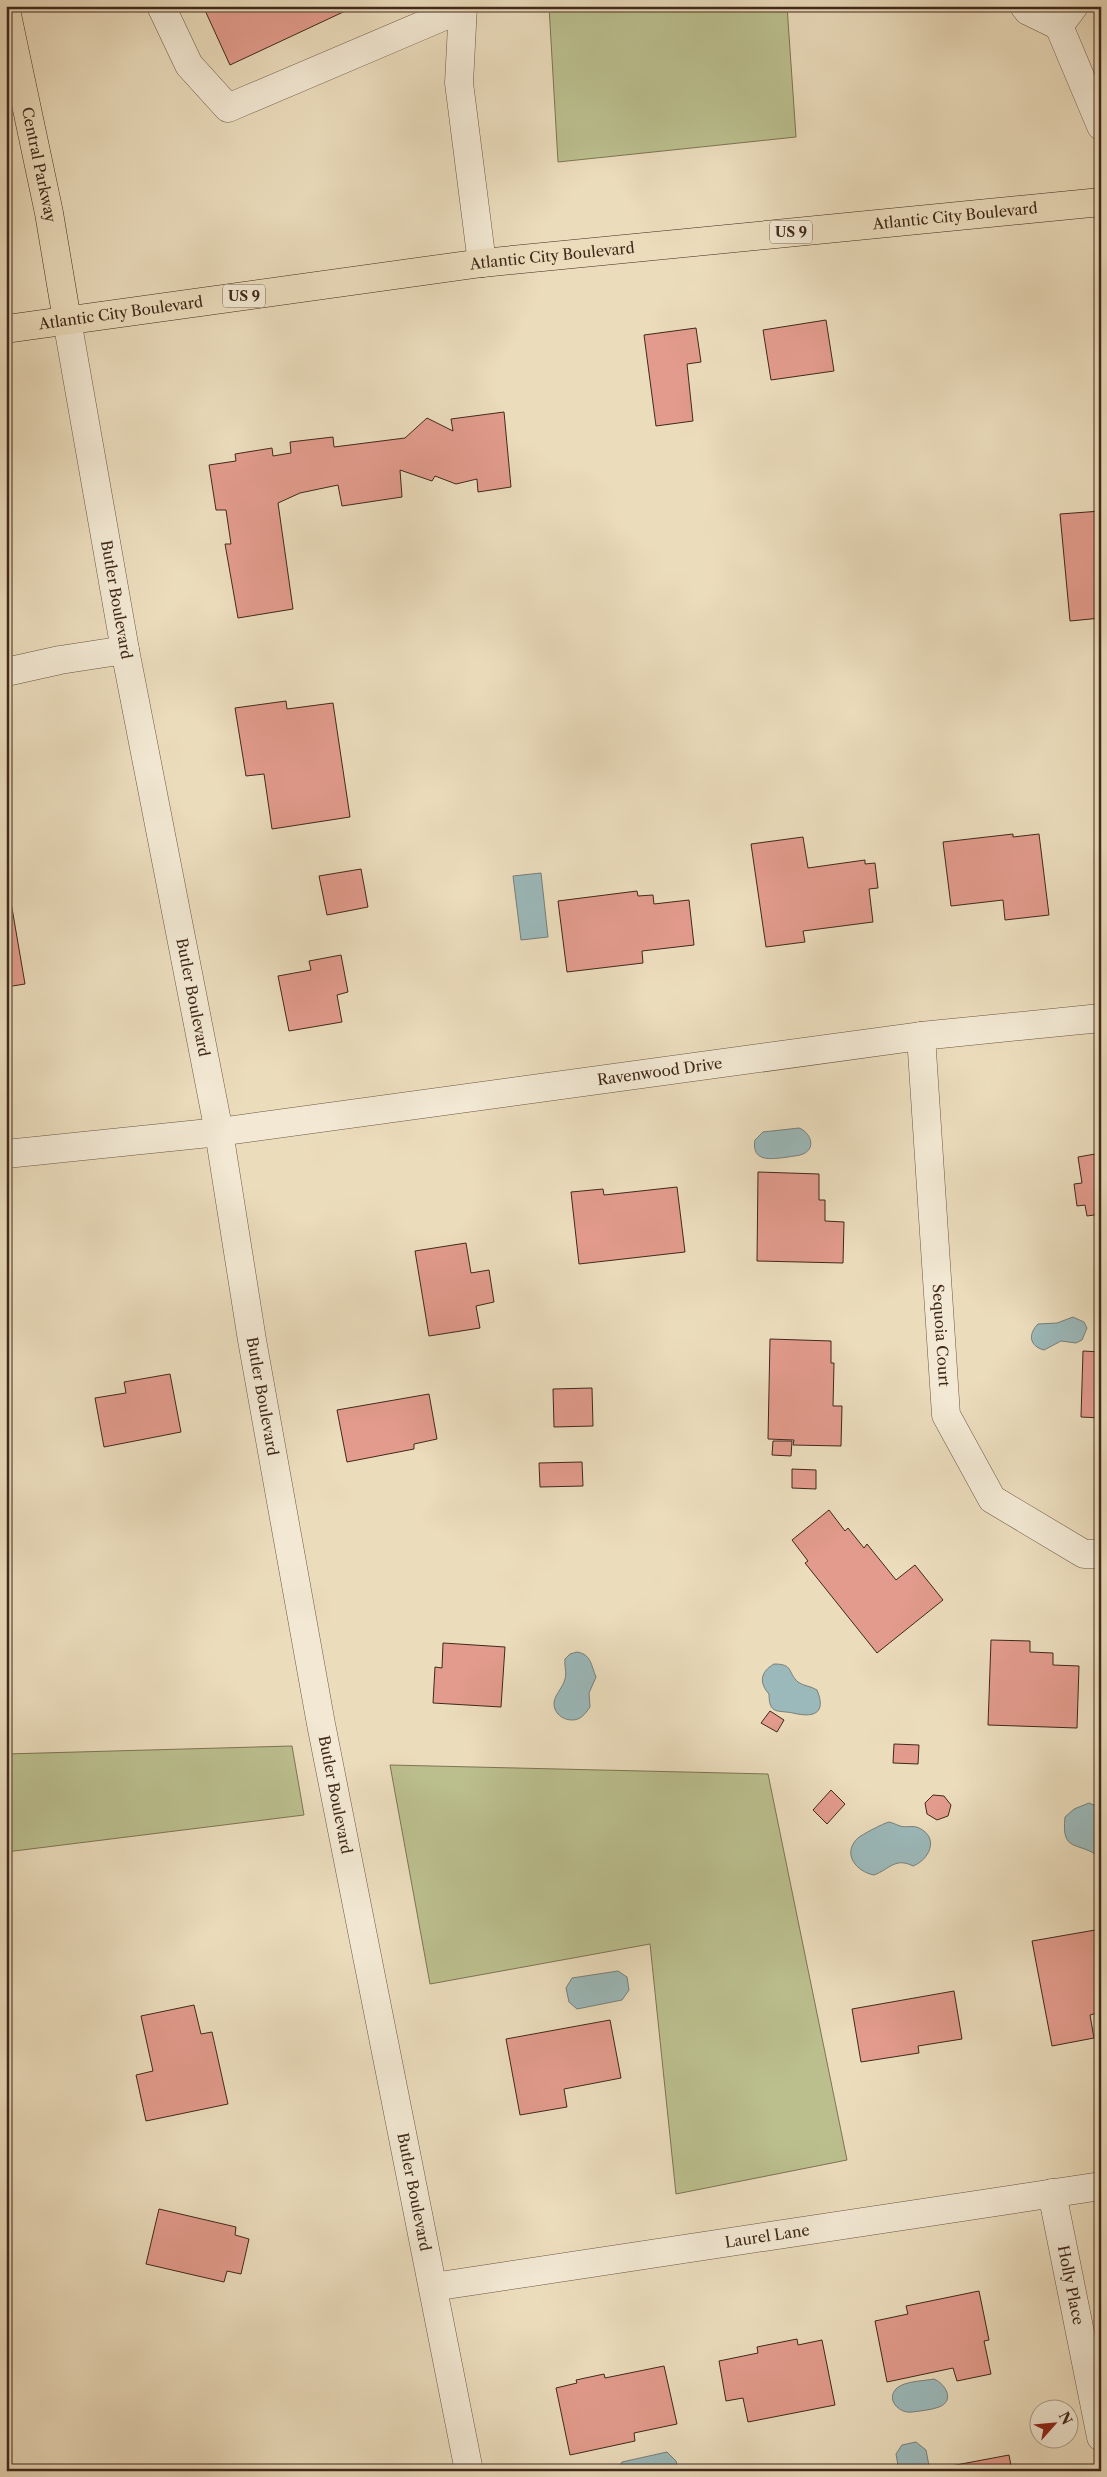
<svg xmlns="http://www.w3.org/2000/svg" width="1107" height="2477" font-family="'Libre Caslon Text',serif">
<rect width="100%" height="100%" fill="#ebdcbc"/>
<filter id="stains"><feTurbulence type="fractalNoise" baseFrequency=".004" numOctaves="4"/><feColorMatrix values="0 0 0 0 .2 0 0 0 0 .09 0 0 0 0 .02 0 0 0 .5 -.17"/></filter>
<radialGradient id="worn" r=".72"><stop offset=".6" stop-color="#630" stop-opacity="0"/><stop offset="1" stop-color="#630" stop-opacity=".3"/></radialGradient>
<g fill="#bbbf8e" stroke="#7e7454">
<path d="M 549,6 L 787,6 L 796,137 L 558,162 Z"/>
<path d="M 292,1746 L 304,1815 L 6,1852 L 6,1754 Z"/>
<path d="M 390,1765 L 768,1774 L 847,2160 L 676,2194 L 650,1944 L 430,1984 Z"/>
</g>
<g fill="#9bb9ba" stroke="#777f7a">
<path d="M 541,873 L 548,937 L 521,940 L 513,876 Z"/>
<path d="M 799,1128 C 810,1132 817,1148 803,1154 C 799,1156 792,1156 788,1157 C 772,1159 751,1163 755,1140 L 763,1132 Z"/>
<path d="M 1073,1317 L 1084,1322 L 1087,1328 L 1082,1340 L 1076,1343 L 1061,1341 L 1044,1350 C 1029,1346 1028,1334 1038,1324 L 1057,1323 Z"/>
<path d="M 577,1652 C 591,1654 591,1665 596,1677 L 589,1693 L 590,1707 C 585,1714 581,1720 572,1720 C 567,1720 562,1718 558,1714 C 547,1700 562,1691 565,1679 C 567,1672 564,1666 565,1659 L 570,1654 Z"/>
<path d="M 774,1664 C 794,1664 787,1672 798,1682 C 803,1686 811,1686 817,1690 C 827,1714 813,1718 793,1713 C 778,1710 769,1715 769,1694 C 759,1683 760,1672 774,1664 Z"/>
<path d="M 1089,1803 L 1101,1808 L 1101,1858 C 1078,1840 1061,1854 1065,1817 L 1074,1809 Z"/>
<path d="M 889,1822 C 893,1823 895,1824 900,1826 C 906,1828 913,1825 919,1828 C 940,1838 929,1860 913,1866 C 895,1857 890,1869 874,1875 C 857,1872 841,1854 858,1838 C 861,1835 884,1823 889,1822 Z"/>
<path d="M 618,1971 L 627,1977 L 629,1990 L 622,2000 L 577,2009 L 569,2002 L 566,1988 L 572,1978 Z"/>
<path d="M 934,2379 C 946,2384 955,2401 939,2407 C 931,2410 920,2411 912,2412 C 899,2414 885,2399 897,2388 C 905,2381 924,2381 934,2379 Z"/>
<path d="M 916,2442 L 926,2450 L 930,2471 L 899,2471 L 896,2454 L 902,2445 Z"/>
<path d="M 667,2452 L 676,2461 L 679,2471 L 616,2471 L 622,2462 Z"/>
</g>
<g fill="#e29b8c" stroke="#40291b">
<path d="M 203,6 L 356,6 L 230,65 Z"/>
<path d="M 826,320 L 834,371 L 771,380 L 763,330 Z"/>
<path d="M 696,328 L 701,362 L 687,364 L 693,421 L 656,426 L 644,335 Z"/>
<path d="M 504,412 L 511,487 L 478,492 L 477,479 L 456,484 L 435,476 L 432,481 L 400,470 L 402,497 L 342,506 L 338,485 L 300,493 L 278,503 L 293,609 L 238,618 L 225,544 L 231,544 L 226,510 L 216,510 L 209,465 L 236,461 L 235,454 L 272,448 L 273,456 L 291,453 L 290,442 L 333,437 L 334,447 L 405,438 L 427,418 L 453,431 L 451,419 Z"/>
<path d="M 1101,511 L 1101,618 L 1070,621 L 1060,514 Z"/>
<path d="M 286,701 L 287,709 L 333,703 L 350,817 L 272,829 L 264,774 L 246,776 L 235,708 Z"/>
<path d="M 1013,834 L 1013,837 L 1039,834 L 1049,915 L 1005,920 L 1003,900 L 951,906 L 943,842 Z"/>
<path d="M 803,837 L 808,868 L 865,860 L 865,864 L 875,863 L 878,888 L 869,889 L 873,922 L 803,931 L 805,942 L 766,947 L 751,844 Z"/>
<path d="M 361,869 L 368,907 L 327,915 L 319,876 Z"/>
<path d="M 6,873 L 25,984 L 6,987 Z"/>
<path d="M 637,891 L 638,896 L 653,895 L 654,904 L 689,900 L 694,945 L 642,951 L 643,963 L 567,972 L 558,901 Z"/>
<path d="M 341,955 L 348,992 L 337,995 L 342,1022 L 289,1031 L 278,976 L 311,970 L 309,961 Z"/>
<path d="M 1101,1153 L 1101,1214 L 1087,1216 L 1085,1205 L 1077,1206 L 1074,1184 L 1082,1183 L 1078,1157 Z"/>
<path d="M 758,1172 L 819,1174 L 819,1200 L 825,1200 L 825,1221 L 844,1222 L 843,1263 L 757,1261 Z"/>
<path d="M 677,1187 L 685,1252 L 579,1264 L 571,1192 L 603,1189 L 604,1195 Z"/>
<path d="M 466,1243 L 471,1273 L 489,1270 L 494,1302 L 476,1306 L 480,1328 L 429,1336 L 415,1251 Z"/>
<path d="M 770,1339 L 831,1341 L 831,1363 L 834,1363 L 833,1406 L 842,1406 L 841,1446 L 793,1445 L 794,1440 L 768,1439 Z"/>
<path d="M 1083,1351 L 1101,1352 L 1101,1418 L 1081,1417 Z"/>
<path d="M 170,1374 L 181,1432 L 104,1447 L 95,1398 L 126,1393 L 124,1382 Z"/>
<path d="M 592,1388 L 593,1426 L 554,1427 L 553,1389 Z"/>
<path d="M 429,1394 L 437,1439 L 414,1444 L 414,1449 L 347,1462 L 337,1410 Z"/>
<path d="M 773,1441 L 792,1441 L 791,1456 L 772,1455 Z"/>
<path d="M 582,1462 L 583,1486 L 540,1487 L 539,1463 Z"/>
<path d="M 792,1469 L 816,1470 L 816,1489 L 792,1488 Z"/>
<path d="M 829,1510 L 845,1531 L 848,1528 L 864,1548 L 867,1544 L 896,1580 L 915,1565 L 943,1600 L 877,1653 L 805,1563 L 808,1561 L 792,1540 Z"/>
<path d="M 991,1640 L 1030,1641 L 1030,1652 L 1053,1653 L 1053,1665 L 1079,1666 L 1077,1728 L 988,1725 Z"/>
<path d="M 443,1643 L 505,1647 L 501,1707 L 433,1703 L 435,1667 L 442,1668 Z"/>
<path d="M 770,1711 L 784,1720 L 777,1732 L 761,1723 Z"/>
<path d="M 894,1744 L 919,1745 L 918,1764 L 893,1763 Z"/>
<path d="M 831,1790 L 845,1804 L 827,1824 L 813,1810 Z"/>
<path d="M 933,1795 L 944,1796 L 951,1805 L 948,1816 L 937,1820 L 927,1814 L 925,1803 Z"/>
<path d="M 1101,1929 L 1101,2012 L 1090,2015 L 1094,2038 L 1052,2046 L 1032,1941 Z"/>
<path d="M 954,1991 L 962,2039 L 918,2046 L 919,2053 L 861,2062 L 852,2009 Z"/>
<path d="M 194,2005 L 201,2034 L 212,2032 L 228,2104 L 146,2121 L 136,2075 L 153,2071 L 141,2016 Z"/>
<path d="M 610,2020 L 621,2078 L 564,2089 L 567,2107 L 520,2115 L 506,2039 Z"/>
<path d="M 159,2209 L 236,2227 L 235,2235 L 249,2239 L 241,2274 L 227,2271 L 224,2282 L 146,2264 Z"/>
<path d="M 979,2291 L 989,2340 L 984,2341 L 991,2374 L 957,2381 L 953,2368 L 887,2382 L 875,2321 L 908,2314 L 906,2306 Z"/>
<path d="M 797,2339 L 798,2345 L 822,2340 L 835,2405 L 748,2422 L 743,2398 L 726,2401 L 719,2361 L 758,2353 L 757,2347 Z"/>
<path d="M 664,2366 L 677,2424 L 634,2433 L 635,2441 L 570,2455 L 556,2388 L 577,2383 L 576,2380 L 604,2374 L 605,2378 Z"/>
<path d="M 1009,2455 L 1012,2471 L 941,2471 L 940,2468 Z"/>
</g>
<g fill="none" stroke-linecap="round" stroke-linejoin="round">
<g stroke="#6b5643" stroke-width="29">
<g id="minor">
<path d="M 161,6 L 189,65 L 228,108 L 463,8"/>
<path d="M 463,6 L 459,83 L 482,263"/>
<path d="M 1024,6 L 1028,11 L 1059,26 L 1074,6"/>
<path d="M 1059,26 L 1101,126"/>
<path id="s1" d="M 67,320 L 125,650 L 219,1132 L 252,1340 L 321,1724 L 469,2471"/>
<path d="M 6,672 L 60,660 L 125,650"/>
<path id="s2" d="M 921,1036 L 946,1415 L 992,1499 L 1084,1554 L 1101,1554"/>
<path id="s3" d="M 6,1154 L 219,1132 L 921,1036 L 1101,1018"/>
<path id="s4" d="M 1052,2193 L 1101,2437"/>
<path id="s5" d="M 433,2287 L 1101,2186"/>
</g>
</g>
<g stroke="#40291b" stroke-width="29">
<g id="major">
<path id="s6" d="M 6,10 L 49,213 L 67,320"/>
</g>
</g>
<g stroke="#40291b" stroke-width="29">
<g id="highway">
<path id="s7" d="M 6,329 L 482,263 L 1101,202"/>
</g>
</g>
<use href="#minor" stroke="#f2e8d3" stroke-width="28"/>
<use href="#major" stroke="#ebdcbc" stroke-width="28"/>
<use href="#highway" stroke="#ebdcbc" stroke-width="28"/>
</g>
<g text-anchor="middle" stroke-width="4" stroke-linejoin="round" paint-order="stroke">
<g fill="#f2e8d3" stroke="#756252" stroke-width="1">
<rect x="770" y="220.5" width="42" height="23" rx="4"/>
<rect x="223" y="284.5" width="42" height="23" rx="4"/>
</g>
<g font-size="14" font-weight="bold" fill="#40291b">
<text x="791" y="237">US 9</text>
<text x="244" y="301">US 9</text>
</g>
<g font-size="15" fill="#40291b" stroke="#f2e8d3">
<text dy="5" stroke="none"><textPath href="#s6" startOffset="158">Central Parkway</textPath></text>
<text dy="5" stroke="none"><textPath href="#s7" startOffset="956">Atlantic City Boulevard</textPath></text>
<text dy="5" stroke="none"><textPath href="#s7" startOffset="551">Atlantic City Boulevard</textPath></text>
<text dy="5" stroke="none"><textPath href="#s7" startOffset="116">Atlantic City Boulevard</textPath></text>
<text dy="5" stroke="none"><textPath href="#s1" startOffset="284">Butler Boulevard</textPath></text>
<text dy="5" stroke="none"><textPath href="#s1" startOffset="689">Butler Boulevard</textPath></text>
<text dy="5" stroke="none"><textPath href="#s3" startOffset="659">Ravenwood Drive</textPath></text>
<text dy="5" stroke="none"><textPath href="#s2" startOffset="300">Sequoia Court</textPath></text>
<text dy="5" stroke="none"><textPath href="#s1" startOffset="1094">Butler Boulevard</textPath></text>
<text dy="5" stroke="none"><textPath href="#s1" startOffset="1499">Butler Boulevard</textPath></text>
<text dy="5" stroke="none"><textPath href="#s1" startOffset="1904">Butler Boulevard</textPath></text>
<text dy="5" stroke="none"><textPath href="#s5" startOffset="338">Laurel Lane</textPath></text>
<text dy="5" stroke="none"><textPath href="#s4" startOffset="94">Holly Place</textPath></text>
</g>
</g>
<rect width="1107" height="2477" fill="none" stroke="#ebdcbc" stroke-width="25"/>
<rect x="8" y="8" width="1092" height="2462" fill="none" stroke="#40291b" stroke-width="2.5"/>
<rect x="12" y="12" width="1082" height="2452" fill="none" stroke="#40291b"/>
<g transform="translate(1054 2424) rotate(63)"><circle r="24" fill="#f2e8d3" stroke="#ab9c89"/>
<path d="M0-4L9 19L0 12L-9 19Z" fill="#8f2418"/>
<text y="-8" font-size="14" font-weight="bold" text-anchor="middle" fill="#40291b">N</text>
</g>
<rect width="100%" height="100%" filter="url(#stains)"/>
<rect width="100%" height="100%" fill="url(#worn)"/>
</svg>
